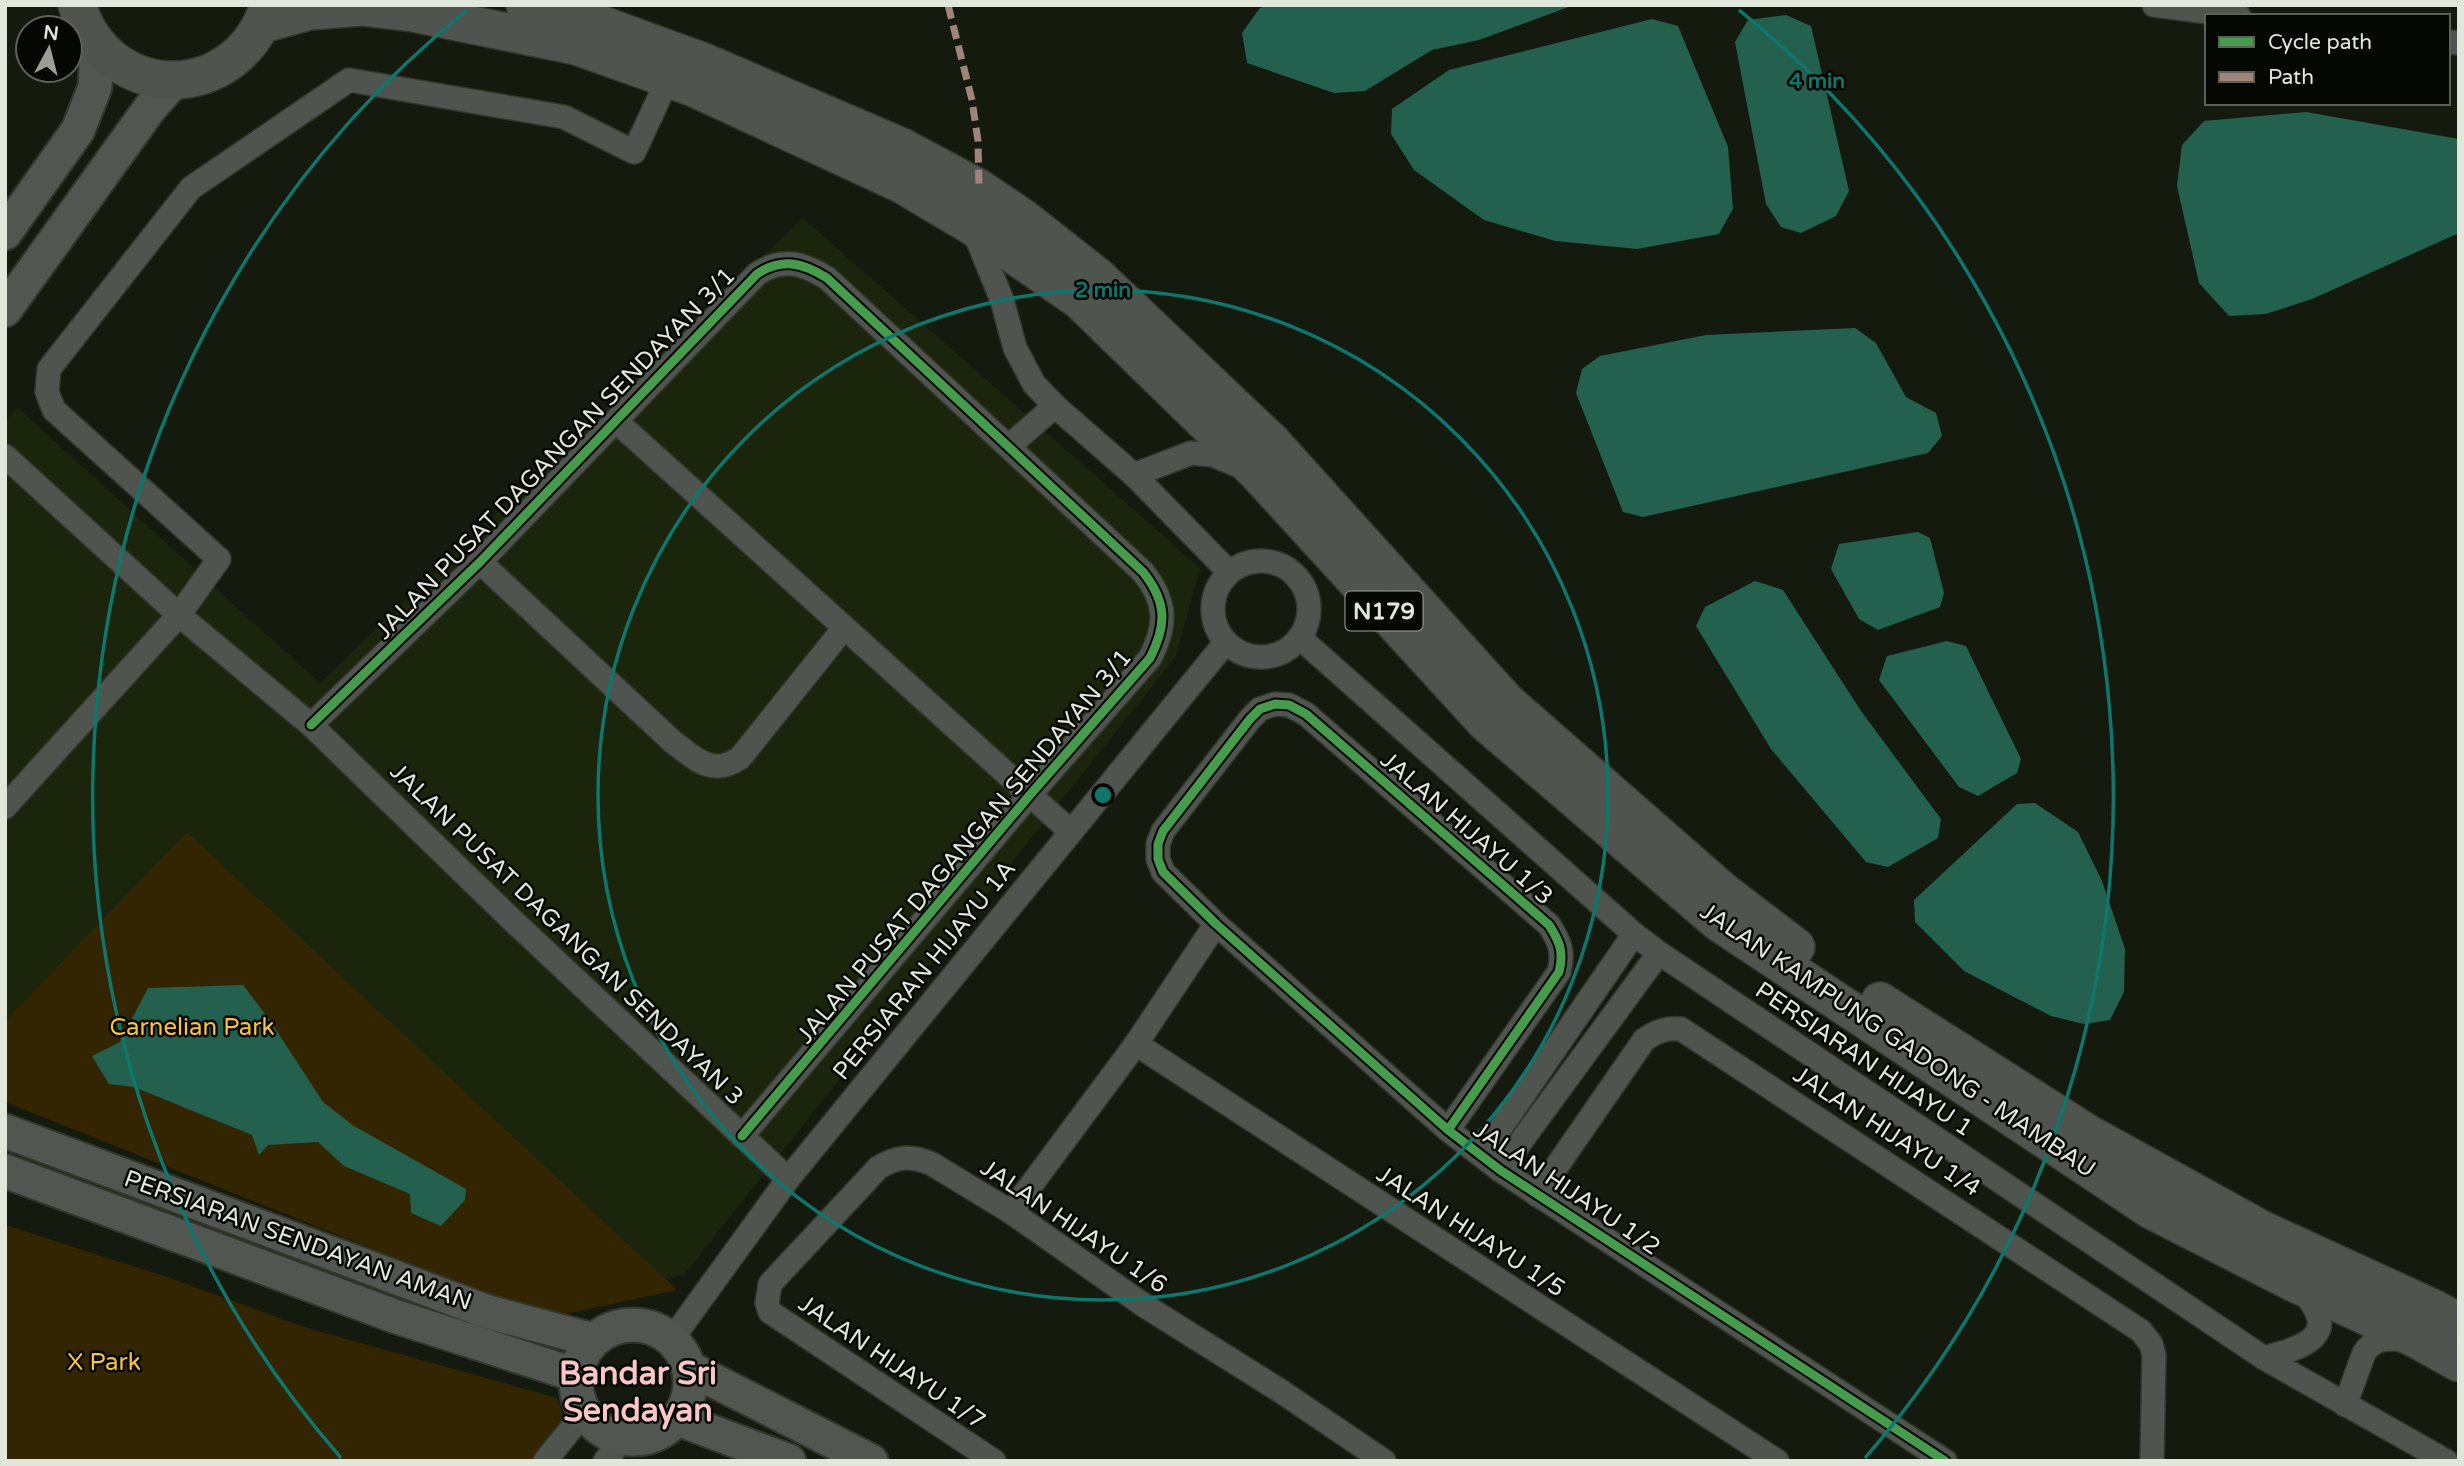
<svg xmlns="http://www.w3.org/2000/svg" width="2464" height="1466" font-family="'Varela Round',sans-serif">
<rect width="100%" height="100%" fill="#151a0e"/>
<path fill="#1b250c" d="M 803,218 L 1200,568 L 1176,656 L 684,1275 L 560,1301 L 5,1095 L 5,421 L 17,407 L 320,683 Z"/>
<g fill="#332502">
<path d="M 187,832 L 677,1290 L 546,1318 L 5,1102 L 5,1021 Z"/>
<path d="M 5,1225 L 170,1278 L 307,1328 L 557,1398 L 564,1418 L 575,1433 L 553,1461 L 5,1461 Z"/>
</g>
<g fill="#23604e">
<path d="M 1266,5 L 1574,5 L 1479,40 L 1432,50 L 1365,91 L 1334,93 L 1247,63 L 1242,33 L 1259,9 Z"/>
<path d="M 1786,15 L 1811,26 L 1849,191 L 1836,216 L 1801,233 L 1781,227 L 1766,204 L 1735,42 L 1748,20 Z"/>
<path d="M 1652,19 L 1678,26 L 1728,147 L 1733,209 L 1719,234 L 1637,249 L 1555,241 L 1484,220 L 1414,170 L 1391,134 L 1392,109 L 1449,70 Z"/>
<path d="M 2306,112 L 2459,139 L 2459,233 L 2312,299 L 2266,314 L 2229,316 L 2199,283 L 2177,186 L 2182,145 L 2204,121 Z"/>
<path d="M 1855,328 L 1876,343 L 1906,397 L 1936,413 L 1942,436 L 1928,453 L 1643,517 L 1623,512 L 1576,393 L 1582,369 L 1600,356 L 1706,335 Z"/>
<path d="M 1918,532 L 1930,538 L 1944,593 L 1940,607 L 1878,630 L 1859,619 L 1831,569 L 1839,544 Z"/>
<path d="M 1755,581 L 1783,590 L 1861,711 L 1941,819 L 1938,838 L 1888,867 L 1866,862 L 1771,749 L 1696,626 L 1705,607 Z"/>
<path d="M 1947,641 L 1966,646 L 2021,759 L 2017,773 L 1978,796 L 1959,787 L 1879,680 L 1887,656 Z"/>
<path d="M 2017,804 L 2035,803 L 2078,832 L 2102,881 L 2125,949 L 2124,992 L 2110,1020 L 2084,1024 L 2051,1016 L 1964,971 L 1915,922 L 1914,900 Z"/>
<path d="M 243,985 L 269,1019 L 323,1102 L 354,1126 L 466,1189 L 465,1200 L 441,1226 L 411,1213 L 410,1194 L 344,1166 L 318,1142 L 268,1145 L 259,1155 L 252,1135 L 134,1087 L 109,1084 L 92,1056 L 120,1042 L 148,988 Z"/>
</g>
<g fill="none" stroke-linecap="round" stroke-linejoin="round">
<g stroke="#32362b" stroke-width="26">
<g id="street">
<path d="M 2154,5 L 2239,16"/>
<path d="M 2448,42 L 2459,43"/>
<path d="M 973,229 L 1002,300 L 1015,348 L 1034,384 L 1055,406 L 1134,475 L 1229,572"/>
<path d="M 617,422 L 1070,831"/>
<path d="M 1009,446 L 1055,406"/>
<path d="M 5,456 L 179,615 L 311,725 L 508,916 L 788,1179"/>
<path d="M 1134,475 L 1191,453 L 1213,455 L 1239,466"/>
<circle cx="1261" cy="609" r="48"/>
<path d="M 480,562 L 673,742 C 696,759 712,777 740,758 L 844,628"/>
<path d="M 1300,638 L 1634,934 L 1659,953 L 2264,1358 L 2446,1461"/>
<path d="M 311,725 L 480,562 L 757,274 C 782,257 803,263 827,278 L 1143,572 C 1167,602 1167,625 1150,658 L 1029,796 L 742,1136"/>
<path d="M 5,807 L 179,615 L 219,559 L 54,410 L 47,392 L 49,369 L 191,188 L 349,80 L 564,117 L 634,152 L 668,79"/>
<path d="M 1136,1044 L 1777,1461"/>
<path d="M 1448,1130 L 1559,972 C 1564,952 1560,942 1549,925 L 1306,714 L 1289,705 L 1275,704 L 1260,709 L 1250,719 L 1163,831 L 1158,844 L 1158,859 L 1163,872 L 1216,924 L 1448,1130 L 1500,1170 L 1945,1461"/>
<path d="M 1482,1155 L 1634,934"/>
<path d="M 1500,1170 L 1659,953"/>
<path d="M 1537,1195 L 1644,1040 C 1657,1031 1665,1028 1681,1029 L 2141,1331 L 2151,1344 L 2154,1355 L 2152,1461"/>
<path d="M 1011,1212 L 1136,1044 L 1216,924"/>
<path d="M 672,1339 L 788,1179 L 1226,642"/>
<path d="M 2264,1358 C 2304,1347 2343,1336 2302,1291"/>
<path d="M 2345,1405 L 2364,1353 C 2375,1337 2387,1339 2405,1339"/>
<path d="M 545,1461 L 584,1413"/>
<path d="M 605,1461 L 623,1439"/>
<path d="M 994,1461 L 770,1312 L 767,1303 L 770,1284 L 878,1168 C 897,1156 911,1155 932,1164 L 1011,1212 L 1145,1306 L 1279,1390 L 1384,1461"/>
</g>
</g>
<g stroke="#32362b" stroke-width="37">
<g id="secondary">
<path d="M 5,233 L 78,130 L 95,87 L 97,46"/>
<path d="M 5,310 L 150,108 L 175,80"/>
<path d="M 5,1131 L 488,1312 L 593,1340"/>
<path d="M 5,1171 L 394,1316 L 576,1375"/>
<circle cx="633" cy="1382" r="57"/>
<path d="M 689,1368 L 871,1461"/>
<path d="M 678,1419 L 789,1461"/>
</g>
</g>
<g stroke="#32362b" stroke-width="40">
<g id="primary">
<path d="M 77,5 C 108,105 237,105 269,5"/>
<path d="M 525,5 L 586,19 L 704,62 L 902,147 L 979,188 L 1022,217 L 1097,276 L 1271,441 L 1506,701 L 1724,892 L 1796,947"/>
<path d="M 263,24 L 310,11 L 362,7 L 413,13 L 576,46 L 694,88 L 901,184 L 972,226 L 1079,300 L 1258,474 L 1486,723 L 1718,922 L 2151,1210 L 2294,1283 L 2416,1339 L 2459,1363"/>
<path d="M 1880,1001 L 2089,1134 L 2261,1229 L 2435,1309 L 2459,1322"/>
</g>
</g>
<use href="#street" stroke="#50544f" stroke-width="23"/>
<use href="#secondary" stroke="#515650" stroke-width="33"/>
<use href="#primary" stroke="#50544e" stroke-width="37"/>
<path stroke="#a18479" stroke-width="7" stroke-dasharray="14 7" stroke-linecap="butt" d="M 948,5 L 972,100 L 978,141 L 979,188"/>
<g stroke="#050702" stroke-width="13">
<g id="cycleway">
<path d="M 311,725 L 480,562 L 757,274 C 782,257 803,263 827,278 L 1143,572 C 1167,602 1167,625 1150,658 L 1029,796 L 742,1136"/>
<path d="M 1448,1130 L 1559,972 C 1564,952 1560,942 1549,925 L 1306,714 L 1289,705 L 1275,704 L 1260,709 L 1250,719 L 1163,831 L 1158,844 L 1158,859 L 1163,872 L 1216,924 L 1448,1130 L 1500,1170 L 1945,1461"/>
</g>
</g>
<use href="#cycleway" stroke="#469c4c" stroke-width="9"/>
</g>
<g fill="none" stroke="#0f766e" stroke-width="3.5">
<circle cx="1103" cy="795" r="505"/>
<path d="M341 1458A1010 1010 0 0 1 467 10M1739 10A1010 1010 0 0 1 1865 1458"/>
</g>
<g text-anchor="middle" stroke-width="5" stroke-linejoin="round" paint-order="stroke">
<rect fill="#050702" stroke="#9fa499" stroke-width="2" x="1345.5" y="591.5" width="77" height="39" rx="5"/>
<g font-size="23" font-weight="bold" fill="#e1e7da">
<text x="1384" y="619">N179</text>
</g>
<g font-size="24" fill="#e1e7da" stroke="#050702">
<text transform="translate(555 453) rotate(-46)" y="8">JALAN PUSAT DAGANGAN SENDAYAN 3/1</text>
<text transform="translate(1467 828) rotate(41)" y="8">JALAN HIJAYU 1/3</text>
<text transform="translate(964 846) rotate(-50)" y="8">JALAN PUSAT DAGANGAN SENDAYAN 3/1</text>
<text transform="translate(567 934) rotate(44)" y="8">JALAN PUSAT DAGANGAN SENDAYAN 3</text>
<text transform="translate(924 970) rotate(-51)" y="8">PERSIARAN HIJAYU 1A</text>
<text transform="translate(1898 1040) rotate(34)" y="8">JALAN KAMPUNG GADONG - MAMBAU</text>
<text transform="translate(1864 1059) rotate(34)" y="8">PERSIARAN HIJAYU 1</text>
<text transform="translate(1887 1131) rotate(33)" y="8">JALAN HIJAYU 1/4</text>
<text transform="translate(1567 1188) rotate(34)" y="8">JALAN HIJAYU 1/2</text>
<text transform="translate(1074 1226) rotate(34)" y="8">JALAN HIJAYU 1/6</text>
<text transform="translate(1471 1231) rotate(33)" y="8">JALAN HIJAYU 1/5</text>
<text transform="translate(298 1240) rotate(20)" y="8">PERSIARAN SENDAYAN AMAN</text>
<text transform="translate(892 1362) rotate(34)" y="8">JALAN HIJAYU 1/7</text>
</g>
<g font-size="24" fill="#f9c23f" stroke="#050702">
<text x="192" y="1035">Carnelian Park</text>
<text x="104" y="1370">X Park</text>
</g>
<g font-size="32" font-weight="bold" fill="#fbc7c6" stroke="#050702">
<text x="638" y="1384">Bandar Sri<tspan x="638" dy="37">Sendayan</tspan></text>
</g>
</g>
<circle cx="1103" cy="795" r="10" fill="#0f766e" stroke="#050702" stroke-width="3.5"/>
<g font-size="21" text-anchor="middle" font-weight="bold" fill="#0f766e" stroke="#050702" stroke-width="5" stroke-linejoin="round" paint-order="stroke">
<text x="1817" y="88">4 min</text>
<text x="1103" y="297">2 min</text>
</g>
<rect width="2464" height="1466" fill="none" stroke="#e1e7da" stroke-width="14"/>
<rect x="2205" y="14" width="245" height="91" fill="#050702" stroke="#5d6158" stroke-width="2"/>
<rect x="2219" y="37" width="35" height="10" fill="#469c4c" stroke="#5d6158" stroke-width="2"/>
<text x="2268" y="49" font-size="21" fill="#e1e7da">Cycle path</text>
<rect x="2219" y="72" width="35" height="10" fill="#a18479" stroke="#5d6158" stroke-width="2"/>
<text x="2268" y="84" font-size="21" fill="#e1e7da">Path</text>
<g transform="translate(49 49) rotate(7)"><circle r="33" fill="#050702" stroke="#5d6158" stroke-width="2"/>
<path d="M0-5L12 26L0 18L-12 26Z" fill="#9a9f93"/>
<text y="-10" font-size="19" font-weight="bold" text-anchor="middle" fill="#e1e7da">N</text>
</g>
</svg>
